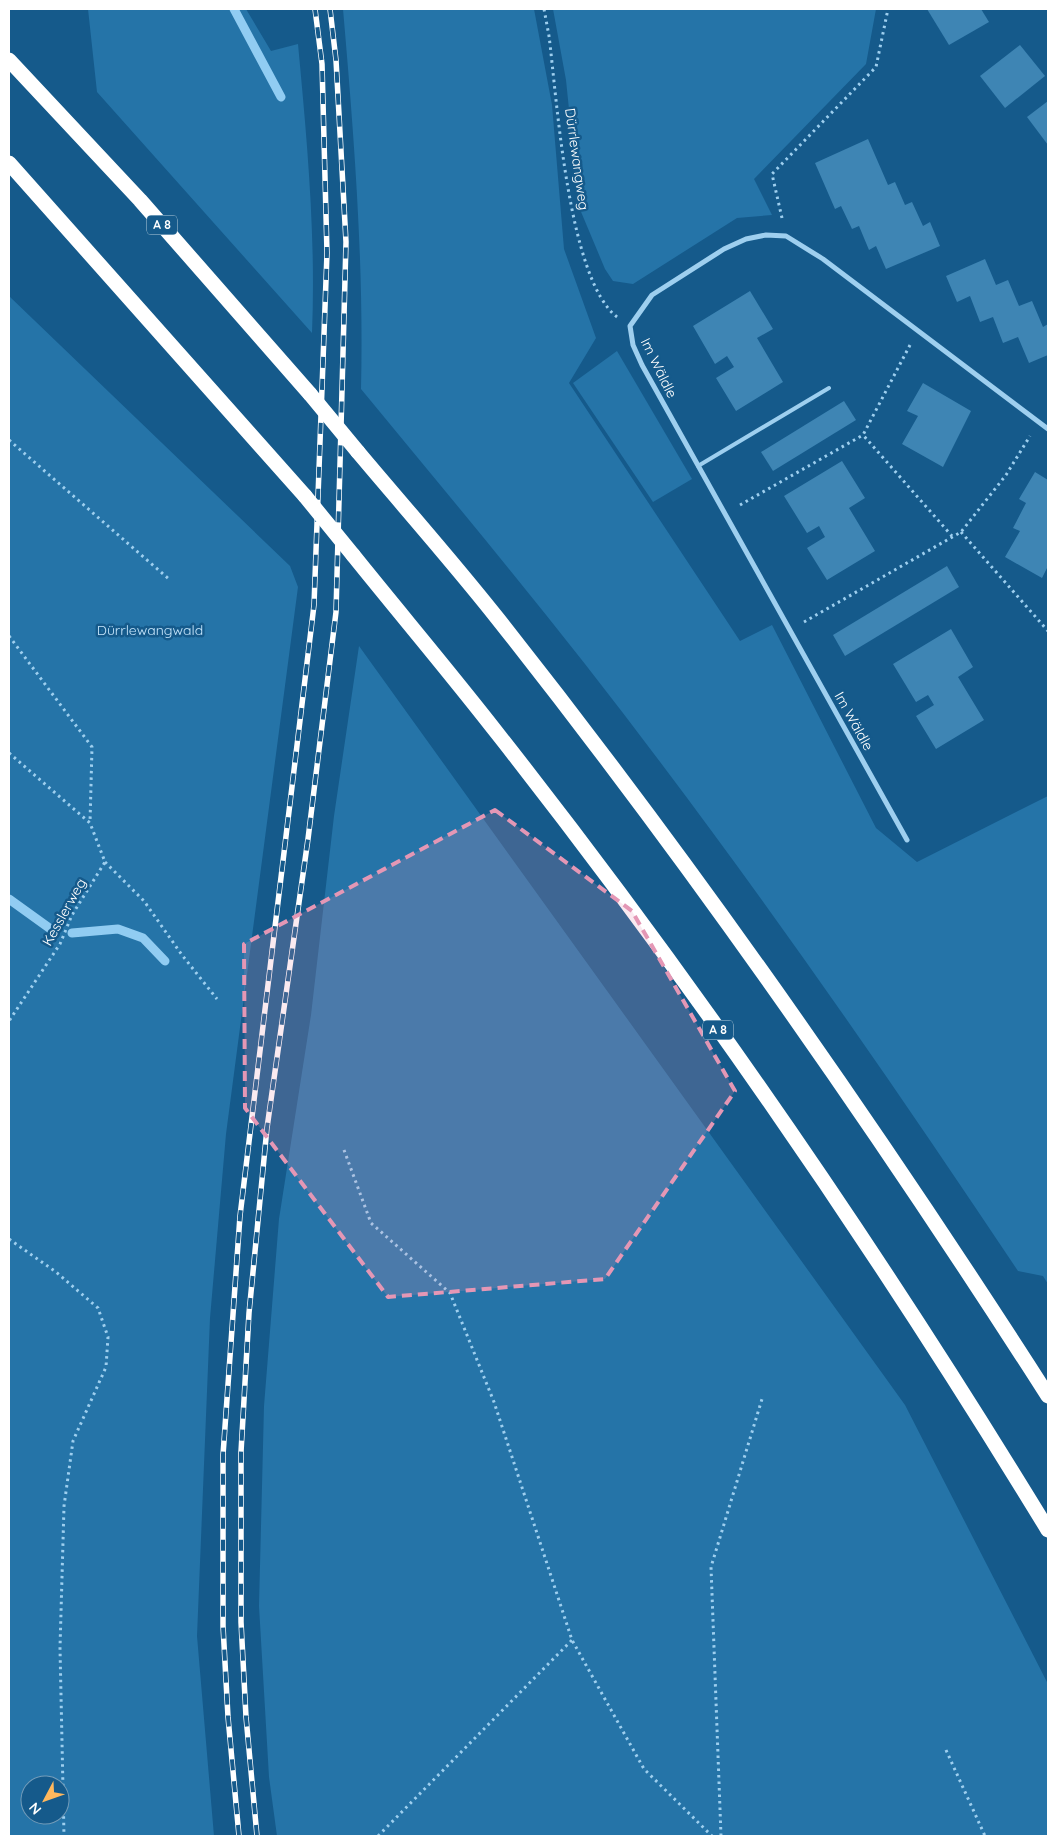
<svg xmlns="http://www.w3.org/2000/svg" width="1057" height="1845" font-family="Quicksand,sans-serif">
<rect width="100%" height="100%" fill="#155a8b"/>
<g fill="#2574a8" fill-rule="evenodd">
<path d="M 88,9 L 246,9 L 271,51 L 298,44 C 307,140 316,236 312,333 L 97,92 Z"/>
<path d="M 343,9 L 534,9 L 552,105 L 564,249 L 596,338 L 569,383 L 740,641 L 772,625 L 876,828 L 917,862 L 1048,796 L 1048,1284 L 1043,1276 L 1018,1271 C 880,1064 738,860 585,664 C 512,571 436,480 361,389 C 364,262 354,136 343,9 Z"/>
<path d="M 553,9 L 876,9 L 866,64 L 754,179 L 772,215 L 737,218 L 633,284 L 613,281 L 605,269 L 579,207 L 566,80 Z"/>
<path d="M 9,296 L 290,566 L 298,587 L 226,1134 L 210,1318 L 197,1636 L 214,1836 L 9,1836 ZM 30,1785 L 60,1785 L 60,1815 L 30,1815 Z"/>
<path d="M 617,351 L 692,479 L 653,502 L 573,383 Z"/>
<path d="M 359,646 L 905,1405 L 1048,1684 L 1048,1836 L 277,1836 L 269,1777 L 259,1606 L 264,1406 L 279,1219 L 311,1015 L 334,816 Z"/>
</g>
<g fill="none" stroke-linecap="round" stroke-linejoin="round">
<g stroke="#91ccf2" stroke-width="9">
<path d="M 234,9 L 281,97"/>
<path d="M 9,899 L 52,930"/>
<path d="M 72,933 L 118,929 L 143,938 L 165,961"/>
</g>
</g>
<g fill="#3e85b4">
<path d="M 927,9 L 981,9 L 989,22 L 949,45 Z"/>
<path d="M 1020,45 L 1045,76 L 1005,108 L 980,76 Z"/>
<path d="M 1048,101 L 1048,145 L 1027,117 Z"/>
<path d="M 868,139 L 888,185 L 895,182 L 905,205 L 912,202 L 923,226 L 930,222 L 940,246 L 886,269 L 876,246 L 869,250 L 859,226 L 852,229 L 841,206 L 835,209 L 815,163 Z"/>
<path d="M 985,259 L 996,285 L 1008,280 L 1019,306 L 1032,301 L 1043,327 L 1048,324 L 1048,355 L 1029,363 L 1018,337 L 1003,343 L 993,317 L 980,322 L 970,296 L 957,302 L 946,276 Z"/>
<path d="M 750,291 L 773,329 L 757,338 L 783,382 L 736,411 L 716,378 L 734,367 L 727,356 L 715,364 L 693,326 Z"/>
<path d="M 923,383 L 971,411 L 943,467 L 902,444 L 918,416 L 907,411 Z"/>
<path d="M 844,401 L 856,420 L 773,471 L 761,452 Z"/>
<path d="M 842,461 L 865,498 L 849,508 L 875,551 L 827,580 L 807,548 L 825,537 L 819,526 L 807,533 L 784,496 Z"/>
<path d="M 1035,472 L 1048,480 L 1048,566 L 1042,578 L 1005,557 L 1020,531 L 1013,528 L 1026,503 L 1019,499 Z"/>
<path d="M 947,566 L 959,587 L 845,656 L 833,635 Z"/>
<path d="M 951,629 L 973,667 L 958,677 L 984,720 L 936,749 L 916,716 L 934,705 L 928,695 L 916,702 L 893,664 Z"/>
</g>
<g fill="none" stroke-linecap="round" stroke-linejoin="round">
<g stroke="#9ecfef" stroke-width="3" stroke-dasharray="2.5 4" stroke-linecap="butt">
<path d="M 544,9 L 549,36 C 557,99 568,279 617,317"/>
<path d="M 782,218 L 772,174 L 876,67 L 888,9"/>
<path d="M 910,345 L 863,435 L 952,536"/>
<path d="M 9,440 L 170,580"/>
<path d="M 740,505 L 863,435"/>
<path d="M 961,532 L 1048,631"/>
<path d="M 804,622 L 961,532 L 1006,475 L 1030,436"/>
<path d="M 9,636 L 92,747 L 90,823"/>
<path d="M 9,753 L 90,823 L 105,862 L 72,915 L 60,944 L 9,1021"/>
<path d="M 105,862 L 144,901 L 182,955 L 217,999"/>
<path d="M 344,1150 L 371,1223 L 450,1293 L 494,1402 L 572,1640 L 644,1769 L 712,1836"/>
<path d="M 9,1239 L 56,1272 L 98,1308 L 108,1337 L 106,1367 L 73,1441 L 64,1506 L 60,1648 L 64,1836"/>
<path d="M 946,1750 L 985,1836"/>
<path d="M 378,1836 L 572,1640"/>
<path d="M 721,1836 L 711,1567 L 762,1399"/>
</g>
<path stroke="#9ecfef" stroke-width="4" d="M 698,466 L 829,388"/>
<path stroke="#9ecfef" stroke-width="5" d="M 907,840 L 642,365 L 633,345 L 630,326 L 652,295 L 724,249 L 746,239 L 766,235 L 786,236 L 823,259 L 1048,429"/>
<g stroke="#fff" stroke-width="15">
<path d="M 9,60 L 140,200 L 310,394"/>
<path d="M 9,163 L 305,496"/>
<path d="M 358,452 C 405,508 453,562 498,619 C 695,868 877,1129 1048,1396"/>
<path d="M 353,555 C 402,616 453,676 501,738 C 699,990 881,1256 1048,1530"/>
</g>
<g stroke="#fff" stroke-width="5.5">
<g id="rail">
<path d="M 239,1836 L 228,1717 L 223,1626 L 223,1455 L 240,1216 L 314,605 L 327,253 L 322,64 L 315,9"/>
<path d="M 257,1836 L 246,1717 L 241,1622 L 241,1452 L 249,1313 L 267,1128 L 308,839 L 336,612 L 346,242 L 336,60 L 330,9"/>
</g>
</g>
<use href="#rail" stroke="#155a8b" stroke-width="4" stroke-dasharray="11" stroke-linecap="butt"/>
<g stroke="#fff" stroke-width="15">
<path d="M 310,394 L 358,452"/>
<path d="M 305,496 L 353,555"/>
</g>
</g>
<path fill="#e497b5" fill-opacity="0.2" stroke="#e497b5" stroke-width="4" stroke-dasharray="10 6" stroke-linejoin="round" d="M 495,810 L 632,911 L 735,1091 L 605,1279 L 388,1297 L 245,1108 L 244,944 Z"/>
<g text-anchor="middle" stroke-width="5" stroke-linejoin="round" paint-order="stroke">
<g fill="#155a8b" stroke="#b9cedc" stroke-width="1">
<rect x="147" y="215.5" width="30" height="19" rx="4"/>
<rect x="703" y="1020.5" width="30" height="19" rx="4"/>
</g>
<g font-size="12" font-weight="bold" fill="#fff">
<text x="162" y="229">A 8</text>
<text x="718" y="1034">A 8</text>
</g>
<g font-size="14" fill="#fff" stroke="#155a8b">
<text transform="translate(577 159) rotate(82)" y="5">Dürrlewangweg</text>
<text transform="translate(659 368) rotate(64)" y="5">Im Wäldle</text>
<text transform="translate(854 721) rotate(61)" y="5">Im Wäldle</text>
<text transform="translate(64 912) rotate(-61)" y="5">Kesslerweg</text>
</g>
<g font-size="14" fill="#c5e5fb" stroke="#155a8b">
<text x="150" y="635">Dürrlewangwald</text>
</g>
</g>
<rect width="1057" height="1845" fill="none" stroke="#ffffff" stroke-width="20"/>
<g transform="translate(45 1800) rotate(229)"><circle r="24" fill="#155a8b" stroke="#739cb9"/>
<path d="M0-4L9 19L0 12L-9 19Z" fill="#ffb85d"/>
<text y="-8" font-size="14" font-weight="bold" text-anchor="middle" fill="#ffffff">N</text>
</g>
</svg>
